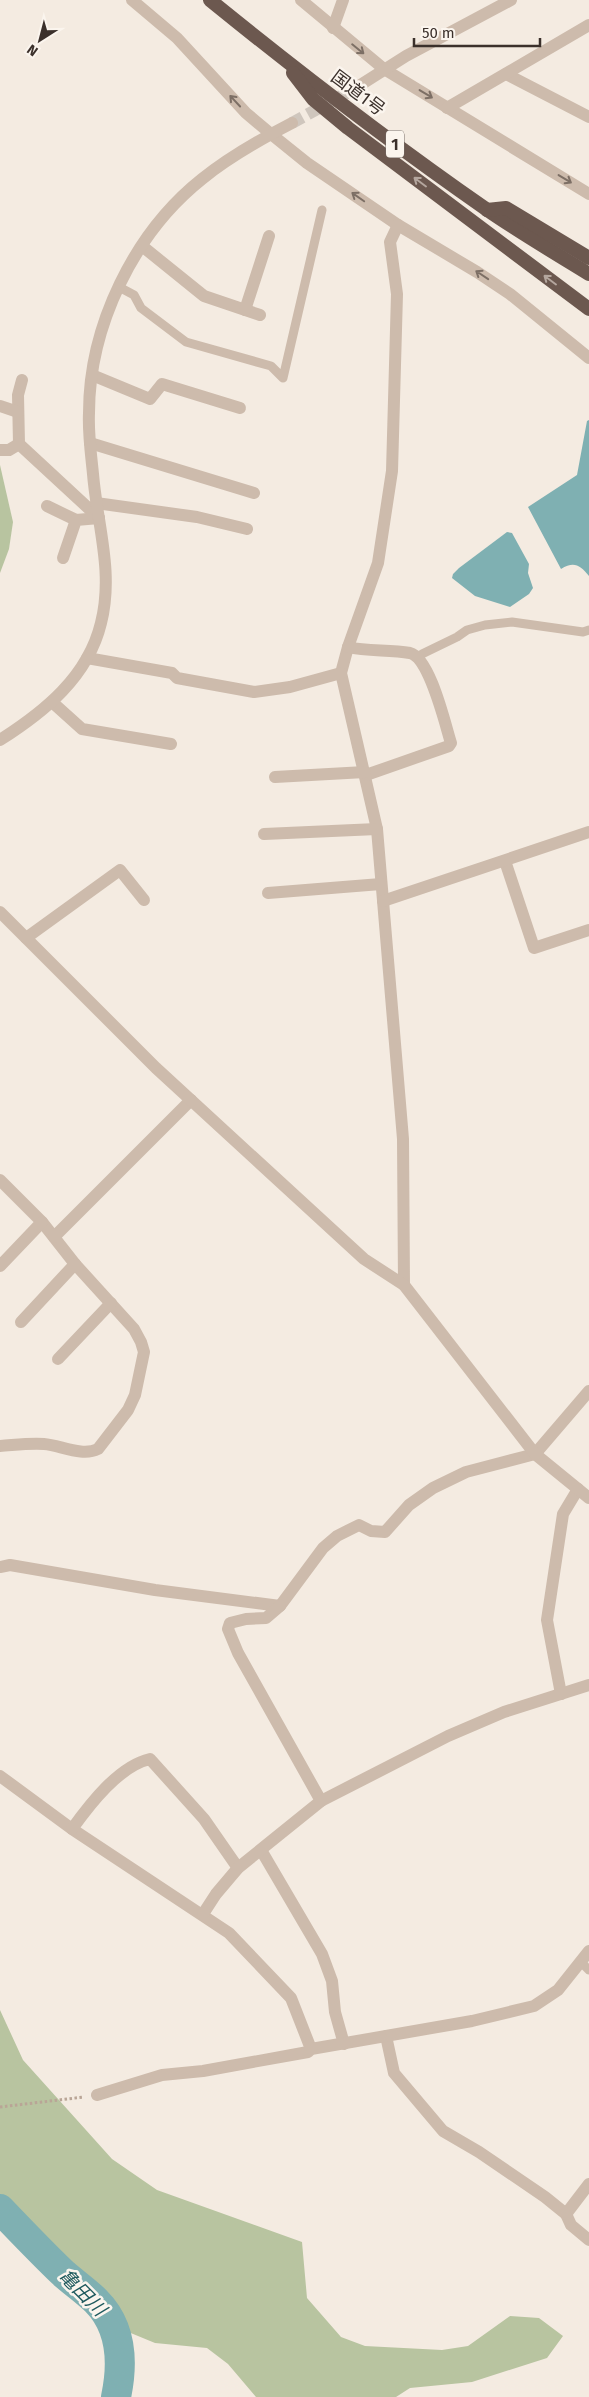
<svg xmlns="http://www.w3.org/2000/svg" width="589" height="2397" font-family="'Fira Sans','Noto Sans JP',sans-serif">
<rect width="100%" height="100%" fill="#f4ebe1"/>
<g fill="#b8c4a0">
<path d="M 0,465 L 13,522 L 9,549 L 0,573 Z"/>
<path d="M 0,2010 L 23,2060 L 112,2159 L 157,2190 L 302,2242 L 307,2298 L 341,2337 L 365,2346 L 442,2350 L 468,2346 L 510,2316 L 539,2318 L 563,2336 L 547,2358 L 472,2382 L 410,2388 L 396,2397 L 256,2397 L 228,2364 L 207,2348 L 155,2343 L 121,2329 L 95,2281 L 0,2205 Z"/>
</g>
<g fill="#7fb0b2">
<path d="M 589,420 L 589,576 C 580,565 574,561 561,569 L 528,507 L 577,475 L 587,421 Z"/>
<path d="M 507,532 L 512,533 L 529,564 L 528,573 L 533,588 L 529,594 L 510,607 L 475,596 L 452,578 L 453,574 L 459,568 Z"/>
</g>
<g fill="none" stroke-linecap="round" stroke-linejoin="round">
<path stroke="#7fb0b2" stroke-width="30" d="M 0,2209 C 21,2231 42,2253 64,2274 C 74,2283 86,2291 96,2301 C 122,2327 123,2364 116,2397"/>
<path stroke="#cfc6bd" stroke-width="12" stroke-dasharray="12 6" stroke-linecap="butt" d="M 292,123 L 354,89"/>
<path stroke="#b9a596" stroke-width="3" stroke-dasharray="2.5 2.5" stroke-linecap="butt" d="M 0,2107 L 84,2097"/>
<g stroke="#cdbbac" stroke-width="9">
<path d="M 119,287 L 134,295 L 141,308 L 186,342 L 271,366 L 283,378 L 322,210"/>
<path d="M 418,658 L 422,654 L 457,637 L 467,630 L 485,625 L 512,622 L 583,632 L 589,630"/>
<path d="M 581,1962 L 589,1970"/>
</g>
<g stroke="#cdbbac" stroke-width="12">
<path d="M 132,0 L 177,38 L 246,113 L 271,134 L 307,163 L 398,225 L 477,272 L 510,294 L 589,358"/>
<path d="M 301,0 L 384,69 L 589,194"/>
<path d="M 333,28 L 343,0"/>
<path d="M 506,74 L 589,117"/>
<path d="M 447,108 L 589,25"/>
<path d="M 398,225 L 390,242 L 397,294 L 392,471 L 378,563 L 348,647 L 341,673 L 377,829 L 403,1139 L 404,1285"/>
<path d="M 142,246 L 204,296 L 260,315"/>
<path d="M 245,310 L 269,236"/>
<path d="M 92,375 L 150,399 L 162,384 L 240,408"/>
<path d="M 22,380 L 18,395 L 19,444 L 99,518"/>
<path d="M 0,406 L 18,412"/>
<path d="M 90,443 L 254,493"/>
<path d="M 0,450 L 9,450 L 19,444"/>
<path d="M 96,503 L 197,517 L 247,529"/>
<path d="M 47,506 L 76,520"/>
<path d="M 63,558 L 76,520 L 99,518"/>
<path d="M 348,647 C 368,652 389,649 410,653 C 430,658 445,724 451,743 L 449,746 L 366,775"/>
<path d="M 87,658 L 172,673 L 177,678 L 254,692 L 290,687 L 341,673"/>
<path d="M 52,702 L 82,729 L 171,744"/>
<path d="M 275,777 L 365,772"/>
<path d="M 264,834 L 377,829"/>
<path d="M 505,861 L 534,948 L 589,930"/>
<path d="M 268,893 L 381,884"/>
<path d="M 383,901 L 589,832"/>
<path d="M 26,938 L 120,870 L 144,900"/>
<path d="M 0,1180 L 42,1222 L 75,1264 L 134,1329 L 141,1342 L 144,1352 L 135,1395 L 128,1410 L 98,1449 C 82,1457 60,1445 44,1444 C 29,1443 15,1445 0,1446"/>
<path d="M 54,1237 L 191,1100"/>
<path d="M 0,1266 L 42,1222"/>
<path d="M 21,1322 L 75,1264"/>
<path d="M 58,1359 L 111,1303"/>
<path d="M 0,1567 L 10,1565 L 155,1590 L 280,1606 L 323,1548 L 337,1536 L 359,1525 L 371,1531 L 385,1532 L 409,1505 L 433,1488 L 466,1472 L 535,1454 L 589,1391"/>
<path d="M 280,1606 L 266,1618 L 246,1619 L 230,1623 L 228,1629 L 238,1653 L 321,1801"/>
<path d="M 561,1694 L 547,1620 L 563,1514 L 578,1489"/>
<path d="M 0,1776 L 72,1829 L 229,1933 L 291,1998 L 311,2049"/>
<path d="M 72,1829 C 90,1804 119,1766 150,1759 L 204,1819 L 238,1868"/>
<path d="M 261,1850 L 322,1954 L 332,1981 L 335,2012 L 344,2044"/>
<path d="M 203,1914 L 216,1894 L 238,1868 L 321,1801 L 448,1736 L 504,1712 L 589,1685"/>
<path d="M 386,2036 L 394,2073 L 443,2131 L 479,2152 L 545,2197 L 566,2214 L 571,2225 L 589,2240"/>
<path d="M 97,2095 L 162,2075 L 203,2071 L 308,2052 L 311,2049 L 472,2021 L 534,2006 L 558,1990 L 589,1951"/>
<path d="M 566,2214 L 589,2184"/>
</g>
<g stroke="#cdbbac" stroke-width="12">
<path d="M 354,89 L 406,56 L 511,0"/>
<path d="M 0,740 C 44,712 88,677 101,623 C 114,572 97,524 93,474 C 91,454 88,433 89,413 C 89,326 134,233 202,179 C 229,157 261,139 292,123"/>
<path d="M 0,912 L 156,1068 L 364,1259 L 404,1285 L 535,1454 L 589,1498"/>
</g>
<g stroke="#6c584f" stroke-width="14">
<path d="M 210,0 C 300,73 391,143 486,209 C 519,232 555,253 589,274"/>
<path d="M 293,73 L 313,99 L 348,128 L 589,309"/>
<path d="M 487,210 L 506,208 L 589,258"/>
</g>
</g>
<defs><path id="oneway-shaft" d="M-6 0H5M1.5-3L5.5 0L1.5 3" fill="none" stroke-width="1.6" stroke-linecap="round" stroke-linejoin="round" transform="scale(1.25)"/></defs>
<g stroke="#7d6f65">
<use href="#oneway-shaft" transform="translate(358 49) rotate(39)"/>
<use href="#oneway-shaft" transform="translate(426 94) rotate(31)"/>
<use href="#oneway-shaft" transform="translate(235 101) rotate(-133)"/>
<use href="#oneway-shaft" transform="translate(565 179) rotate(31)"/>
<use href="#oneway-shaft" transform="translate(358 197) rotate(-145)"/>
<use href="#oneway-shaft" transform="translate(482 275) rotate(-146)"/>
</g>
<g stroke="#b4a69e">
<use href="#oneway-shaft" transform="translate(420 182) rotate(-143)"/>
<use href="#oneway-shaft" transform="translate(550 280) rotate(-143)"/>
</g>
<g text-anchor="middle" stroke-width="5" stroke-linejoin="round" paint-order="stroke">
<rect fill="#fbf5ee" stroke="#756b66" stroke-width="1" x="386" y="130.5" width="18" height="27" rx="4"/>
<g font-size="16" font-weight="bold" fill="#3b302b">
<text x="395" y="150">1</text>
</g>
<g font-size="18" fill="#3b302b" stroke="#fbf5ee">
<text transform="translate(358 93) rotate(37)" y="6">国道1号</text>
</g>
<g font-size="19" font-style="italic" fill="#1f5a5e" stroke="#fbf5ee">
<text transform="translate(83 2292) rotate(45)" y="7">亀田川</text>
</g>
</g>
<g transform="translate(40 40) rotate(216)" stroke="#fbf5ee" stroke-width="4" paint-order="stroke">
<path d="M0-4L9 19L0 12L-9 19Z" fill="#3b302b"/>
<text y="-8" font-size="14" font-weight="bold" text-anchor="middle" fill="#3b302b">N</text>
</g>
<path d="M414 38v8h126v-8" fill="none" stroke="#3b302b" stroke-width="2.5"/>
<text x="422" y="38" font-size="15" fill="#3b302b" stroke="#fbf5ee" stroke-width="4" paint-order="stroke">50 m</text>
</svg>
